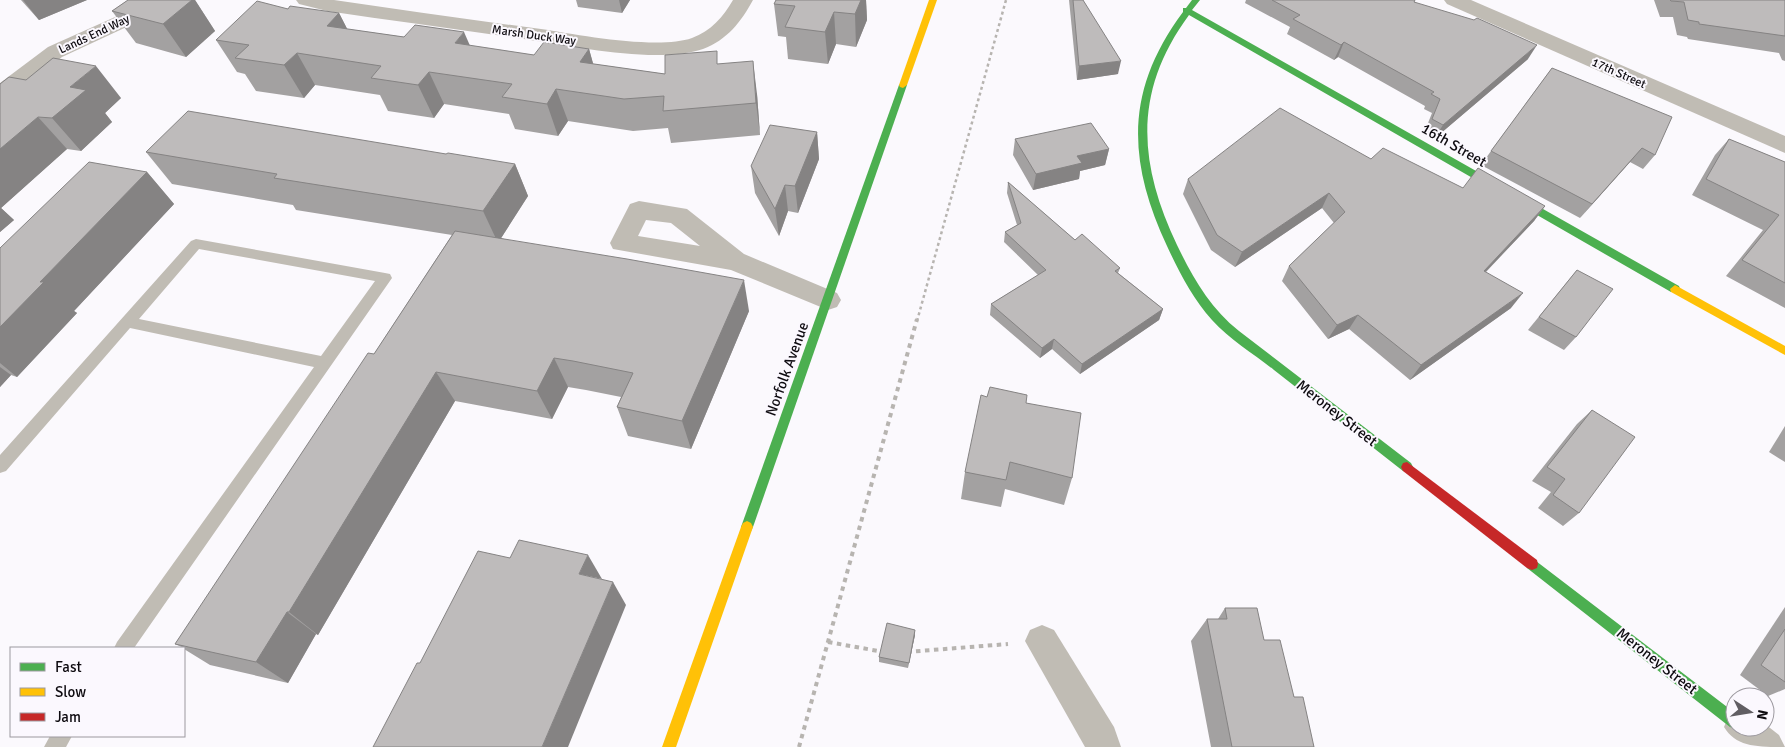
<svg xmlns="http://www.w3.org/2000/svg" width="1785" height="747" font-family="Signika,sans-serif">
<rect width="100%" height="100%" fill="#fbf9fd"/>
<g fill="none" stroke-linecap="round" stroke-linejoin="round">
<path stroke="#b7b4b0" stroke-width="2.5" stroke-dasharray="3 3" stroke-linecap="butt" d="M 917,321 L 1006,0"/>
<g stroke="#b7b4b0" stroke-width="4" stroke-dasharray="4.5 4.5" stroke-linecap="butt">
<path d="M 828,642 L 884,652"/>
<path d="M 907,652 L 1008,644"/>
<path d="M 799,747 L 917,319"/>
</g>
<g fill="#c0bcb4" fill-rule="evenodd">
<path d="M 196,239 L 385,273 L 390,274 L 392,278 L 134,648 L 114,648 L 117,642 L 314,367 L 130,328 L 6,471 L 0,473 L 0,455 L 191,241 ZM 199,249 L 375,281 L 321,356 L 139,319 Z"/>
<path d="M 50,736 L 72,736 L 66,747 L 44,747 Z"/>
</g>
<g fill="#c0bcb4" fill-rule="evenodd">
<path d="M 153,0 L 179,0 L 176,4 L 62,57 L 8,99 L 0,101 L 0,83 L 48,47 Z"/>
<path d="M 296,0 L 334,0 C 403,10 472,20 541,29 C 579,35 658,50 692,38 C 711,31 723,17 733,0 L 753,0 C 741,22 727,40 703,49 C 658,64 576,47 530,40 C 462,30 395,21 327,11 L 299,4 Z"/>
<path d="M 1444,0 L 1471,0 L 1785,136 L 1785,153 L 1447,4 Z"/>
<path d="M 639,201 L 687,209 L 744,254 L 837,293 L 841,300 L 837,307 L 828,310 L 731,270 L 613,249 L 610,243 L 630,204 ZM 646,220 L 671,223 L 700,246 L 638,236 Z"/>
<path d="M 1042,625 L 1054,630 L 1114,727 L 1121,747 L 1085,747 L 1025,641 L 1030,630 Z"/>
<path d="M 1735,712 L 1735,727 L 1765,727 L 1765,724 L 1779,735 L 1785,747 C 1757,747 1736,747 1724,727 L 1729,715 Z"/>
</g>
<g fill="#4caf50" fill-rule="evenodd">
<path d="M 1192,0 L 1200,0 L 1192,10 L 1679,286 L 1680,289 L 1679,292 L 1671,292 L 1189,15 C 1133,91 1138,163 1177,245 C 1193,278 1210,308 1239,331 L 1411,463 L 1413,467 L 1411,471 L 1407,472 L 1403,471 C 1360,437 1317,404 1274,370 C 1254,354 1230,340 1212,320 C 1193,299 1179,272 1167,246 C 1127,160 1125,90 1183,12 L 1183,8 L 1186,8 Z"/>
<path d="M 903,82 L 907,85 L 753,527 L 751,531 L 747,533 L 743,531 L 741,527 L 899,85 Z"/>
<path d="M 1532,558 L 1735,713 L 1735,727 L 1740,727 L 1735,729 L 1730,727 L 1527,568 L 1526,564 L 1527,560 Z"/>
</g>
<g fill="#ffc107" fill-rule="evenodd">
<path d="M 929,0 L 937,0 L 907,85 L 903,88 L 900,87 L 899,85 Z"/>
<path d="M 1675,285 L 1785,346 L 1785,355 L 1671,292 L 1670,289 Z"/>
<path d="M 747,521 L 751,523 L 753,527 L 676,747 L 662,747 L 741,527 L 743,523 Z"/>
</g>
<path fill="#c62828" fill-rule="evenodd" d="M 1407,462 L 1537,560 L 1538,564 L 1537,568 L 1532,570 L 1527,568 L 1403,471 L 1401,467 L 1403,463 Z"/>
</g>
<g fill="#a3a1a1">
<path d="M 21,0 L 87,0 L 39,20 Z"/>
<path d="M 128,0 L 195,0 L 215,31 L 186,57 L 136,43 L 112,11 Z"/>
<path d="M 576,0 L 630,0 L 622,13 L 578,7 Z"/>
<path d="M 776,0 L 866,0 L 867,20 L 856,47 L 836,44 L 828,64 L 788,59 L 786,37 L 778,36 L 774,4 Z"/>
<path d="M 1069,0 L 1083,0 L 1118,74 L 1077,80 Z"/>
<path d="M 1246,0 L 1415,0 L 1414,2 L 1528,59 L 1434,139 L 1424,133 L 1432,113 L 1424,109 L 1425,106 L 1338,57 L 1334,60 L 1287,34 L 1290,27 L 1245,3 Z"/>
<path d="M 1654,0 L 1785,0 L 1785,61 L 1782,60 L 1779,53 L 1688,39 L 1687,37 L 1677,35 L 1673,17 L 1660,17 Z"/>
<path d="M 288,9 L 339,13 L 347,29 L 534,55 L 589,49 L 593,64 L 665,74 L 719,64 L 757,94 L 760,135 L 671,143 L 668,128 L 633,131 L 568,121 L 558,136 L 515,129 L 509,114 L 444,104 L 434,118 L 388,111 L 380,95 L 315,85 L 304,98 L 256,91 L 245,74 L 237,72 L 216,40 Z"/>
<path d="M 1552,68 L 1655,155 L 1643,169 L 1630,162 L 1580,218 L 1481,165 L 1491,151 Z"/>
<path d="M 26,80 L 121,98 L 105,113 L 112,122 L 81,151 L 67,149 L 1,208 L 14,220 L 0,232 L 0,84 Z"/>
<path d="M 817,132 L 819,159 L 798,213 L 788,211 L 779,236 L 755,193 L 751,166 Z"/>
<path d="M 1015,139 L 1109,149 L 1105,165 L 1080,171 L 1079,179 L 1033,190 L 1013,155 Z"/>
<path d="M 1729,139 L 1785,162 L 1785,308 L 1726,276 L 1763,230 L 1692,195 L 1715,155 Z"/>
<path d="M 146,152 L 515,164 L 528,196 L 501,238 L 749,311 L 691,449 L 628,436 L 617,407 L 621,397 L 586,390 L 568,387 L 552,419 L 455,401 L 318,635 L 316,634 L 288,683 L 210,665 L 184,649 L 184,648 L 175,644 L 374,354 L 452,235 L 296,210 L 293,205 L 172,184 Z"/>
<path d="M 1371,159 L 1463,188 L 1545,206 L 1534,221 L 1486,272 L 1511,308 L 1410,380 L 1349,329 L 1328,339 L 1282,281 L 1289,266 L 1334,223 L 1322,208 L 1235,267 L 1211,250 L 1183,194 L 1188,179 Z"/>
<path d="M 147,172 L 174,204 L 74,311 L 77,313 L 17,377 L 11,375 L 0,387 L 0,248 Z"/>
<path d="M 1008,182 L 1075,240 L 1120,268 L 1118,273 L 1163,309 L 1159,320 L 1080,374 L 1052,349 L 1040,358 L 990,315 L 991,304 L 1038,275 L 1004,242 L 1005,232 L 1017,225 L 1007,193 Z"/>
<path d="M 1577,270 L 1576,337 L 1564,350 L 1528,330 Z"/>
<path d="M 987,397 L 1026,403 L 1072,478 L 1064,505 L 1005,489 L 1001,507 L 961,499 L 965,472 Z"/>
<path d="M 1592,410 L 1579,513 L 1563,526 L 1538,508 L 1551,492 L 1532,481 L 1577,424 Z"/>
<path d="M 1785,426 L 1785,462 L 1769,452 Z"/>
<path d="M 1785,607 L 1785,689 L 1768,696 L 1740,675 Z"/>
<path d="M 1225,608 L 1264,640 L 1294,697 L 1314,747 L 1211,747 L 1191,641 L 1207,619 L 1218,619 Z"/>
<path d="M 915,635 L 908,668 L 879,662 L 879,657 Z"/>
</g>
<g fill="#858383">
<path d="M 23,0 L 87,0 L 39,20 Z"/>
<path d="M 192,0 L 195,0 L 215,31 L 186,57 L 163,24 Z"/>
<path d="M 619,0 L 630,0 L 622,13 Z"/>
<path d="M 861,0 L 866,0 L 867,20 L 856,47 L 855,14 Z"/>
<path d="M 834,12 L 836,44 L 828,64 L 825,32 Z"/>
<path d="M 339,13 L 356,46 L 327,26 Z"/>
<path d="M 464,32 L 478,64 L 455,43 Z"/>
<path d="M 1344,42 L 1338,57 L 1334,60 L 1341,45 Z"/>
<path d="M 1537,45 L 1528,59 L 1434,139 L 1443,125 Z"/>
<path d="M 589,49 L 598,81 L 580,62 Z"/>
<path d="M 297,53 L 315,85 L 304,98 L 284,65 Z"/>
<path d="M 753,61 L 757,94 L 760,135 L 756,103 Z"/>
<path d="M 1121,61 L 1118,74 L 1077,80 L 1079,66 Z"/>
<path d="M 96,66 L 121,98 L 105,113 L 112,122 L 81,151 L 52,118 L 70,87 Z"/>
<path d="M 429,72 L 444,104 L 434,118 L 418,85 Z"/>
<path d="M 556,89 L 568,121 L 558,136 L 547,104 Z"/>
<path d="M 38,117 L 67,149 L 1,208 L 14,220 L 0,232 L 0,149 Z"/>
<path d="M 817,132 L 819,159 L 798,213 L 795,186 Z"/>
<path d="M 1642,148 L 1630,162 L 1580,218 L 1592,204 Z"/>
<path d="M 1109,149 L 1105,165 L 1080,171 L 1079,179 L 1033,190 L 1036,174 L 1077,156 Z"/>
<path d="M 515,164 L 528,196 L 498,243 L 483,211 Z"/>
<path d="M 147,172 L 174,204 L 74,311 L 77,313 L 17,377 L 0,363 L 0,327 L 40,282 Z"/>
<path d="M 785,185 L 788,211 L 779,236 L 775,209 Z"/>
<path d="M 1329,193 L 1322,208 L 1235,267 L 1242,252 Z"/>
<path d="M 1545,206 L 1534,221 L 1473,285 L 1484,271 Z"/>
<path d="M 744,280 L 749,311 L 691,449 L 682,421 Z"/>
<path d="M 1523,293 L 1511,308 L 1410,380 L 1421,365 Z"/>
<path d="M 1163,309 L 1159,320 L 1080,374 L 1082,364 Z"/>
<path d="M 1358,315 L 1349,329 L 1328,339 L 1337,325 Z"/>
<path d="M 1054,339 L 1052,349 L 1040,358 L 1042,348 Z"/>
<path d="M 554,358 L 568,387 L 552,419 L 537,391 Z"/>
<path d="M 0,367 L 11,375 L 0,387 Z"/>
<path d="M 436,372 L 455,401 L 318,635 L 289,612 Z"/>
<path d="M 588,555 L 602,579 L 579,574 Z"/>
<path d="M 613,582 L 626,605 L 568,747 L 542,747 Z"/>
<path d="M 287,612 L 316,634 L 288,683 L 256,662 Z"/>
<path d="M 915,630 L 915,635 L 908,668 L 909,663 Z"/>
</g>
<g fill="#bebbbb" stroke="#858383">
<path d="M 128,0 L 192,0 L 163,24 L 112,11 Z"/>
<path d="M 776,0 L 861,0 L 855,14 L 834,12 L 825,32 L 785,27 L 795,6 L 774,4 Z"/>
<path d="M 1073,0 L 1083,0 L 1121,61 L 1079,66 Z"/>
<path d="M 1272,0 L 1415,0 L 1414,2 L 1474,20 L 1477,18 L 1537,45 L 1443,125 L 1432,119 L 1440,99 L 1431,94 L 1434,92 L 1344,42 L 1341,45 L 1293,19 L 1300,15 Z"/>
<path d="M 1670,0 L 1785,0 L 1785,36 L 1699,24 L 1699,22 L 1688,20 L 1684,2 L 1671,1 Z"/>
<path d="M 257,1 L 288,9 L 290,6 L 339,13 L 327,26 L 404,37 L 415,25 L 464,32 L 455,43 L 534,55 L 544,42 L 589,49 L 580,62 L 665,74 L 665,55 L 717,51 L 717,64 L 753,61 L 756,103 L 663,111 L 664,96 L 624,99 L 556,89 L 547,104 L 502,97 L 512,84 L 429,72 L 418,85 L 371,78 L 381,66 L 297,53 L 284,65 L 235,58 L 249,45 L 216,40 Z"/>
<path d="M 53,58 L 96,66 L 70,87 L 86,90 L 52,118 L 38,117 L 0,149 L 0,84 L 9,77 L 26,80 Z"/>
<path d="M 1552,68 L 1672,117 L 1655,155 L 1642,148 L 1592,204 L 1491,151 Z"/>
<path d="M 1280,108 L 1371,159 L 1383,148 L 1463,188 L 1478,168 L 1545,206 L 1484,271 L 1523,293 L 1421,365 L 1358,315 L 1337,325 L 1289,266 L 1345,212 L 1329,193 L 1242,252 L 1217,235 L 1188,179 Z"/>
<path d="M 188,111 L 446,154 L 448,153 L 515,164 L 483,211 L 274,178 L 277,174 L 146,152 Z"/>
<path d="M 1091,123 L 1109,149 L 1077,156 L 1082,163 L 1036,174 L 1015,139 Z"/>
<path d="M 770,125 L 817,132 L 795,186 L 785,185 L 775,209 L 751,166 Z"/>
<path d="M 1729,139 L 1785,162 L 1785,283 L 1742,260 L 1779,215 L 1706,179 Z"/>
<path d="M 89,162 L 147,172 L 40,282 L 44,282 L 0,327 L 0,248 Z"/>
<path d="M 1008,182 L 1075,240 L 1082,234 L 1120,268 L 1115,271 L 1163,309 L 1082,364 L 1054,339 L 1042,348 L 991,304 L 1046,270 L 1005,232 L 1021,223 Z"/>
<path d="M 455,231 L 627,259 L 744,280 L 682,421 L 617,407 L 633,373 L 573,361 L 554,358 L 537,391 L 436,372 L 289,612 L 287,612 L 256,662 L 175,644 L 368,353 L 374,354 Z"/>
<path d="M 1577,270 L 1613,289 L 1576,337 L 1539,317 Z"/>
<path d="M 990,387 L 1027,395 L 1026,403 L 1081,413 L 1072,478 L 1010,462 L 1006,480 L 965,472 L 981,395 L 987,397 Z"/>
<path d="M 1592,410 L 1635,437 L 1579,513 L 1553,495 L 1565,479 L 1547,467 Z"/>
<path d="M 519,540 L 588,555 L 579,574 L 613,582 L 542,747 L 373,747 L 417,663 L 420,663 L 478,551 L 510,558 Z"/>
<path d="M 1225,608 L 1257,608 L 1264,640 L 1280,640 L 1294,697 L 1303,697 L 1314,747 L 1232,747 L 1207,619 L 1227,619 Z"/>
<path d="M 887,623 L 915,630 L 909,663 L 879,657 Z"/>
<path d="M 1785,629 L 1785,682 L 1761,665 Z"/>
</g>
<g text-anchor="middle" stroke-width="4" stroke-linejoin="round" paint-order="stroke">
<g font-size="12" fill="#0e0b10" stroke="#fbf8fe">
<text transform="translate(94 34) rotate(-25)" y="4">Lands End Way</text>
<text transform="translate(534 35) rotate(8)" y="4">Marsh Duck Way</text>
<text transform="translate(1619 73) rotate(24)" y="4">17th Street</text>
</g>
<g font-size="15" fill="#0e0b10" stroke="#fbf8fe">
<text transform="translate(1454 145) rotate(30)" y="5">16th Street</text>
<text transform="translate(787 369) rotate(-70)" y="5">Norfolk Avenue</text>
<text transform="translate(1337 413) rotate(38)" y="5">Meroney Street</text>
<text transform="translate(1657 661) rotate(38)" y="5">Meroney Street</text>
</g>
</g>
<rect x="10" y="647" width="175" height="90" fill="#fbf8fe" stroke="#9c999f"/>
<rect x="20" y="663" width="25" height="8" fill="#4caf50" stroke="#9c999f"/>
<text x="55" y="672" font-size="15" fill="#0e0b10">Fast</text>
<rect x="20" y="688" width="25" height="8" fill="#ffc107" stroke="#9c999f"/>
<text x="55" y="697" font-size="15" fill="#0e0b10">Slow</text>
<rect x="20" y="713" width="25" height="8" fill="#c62828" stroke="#9c999f"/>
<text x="55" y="722" font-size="15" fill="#0e0b10">Jam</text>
<g transform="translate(1750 712) rotate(102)"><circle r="24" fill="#fbf8fe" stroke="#9c999f"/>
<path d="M0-4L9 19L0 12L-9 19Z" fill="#615e63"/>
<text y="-8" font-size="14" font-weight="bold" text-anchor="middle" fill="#0e0b10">N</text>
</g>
</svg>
